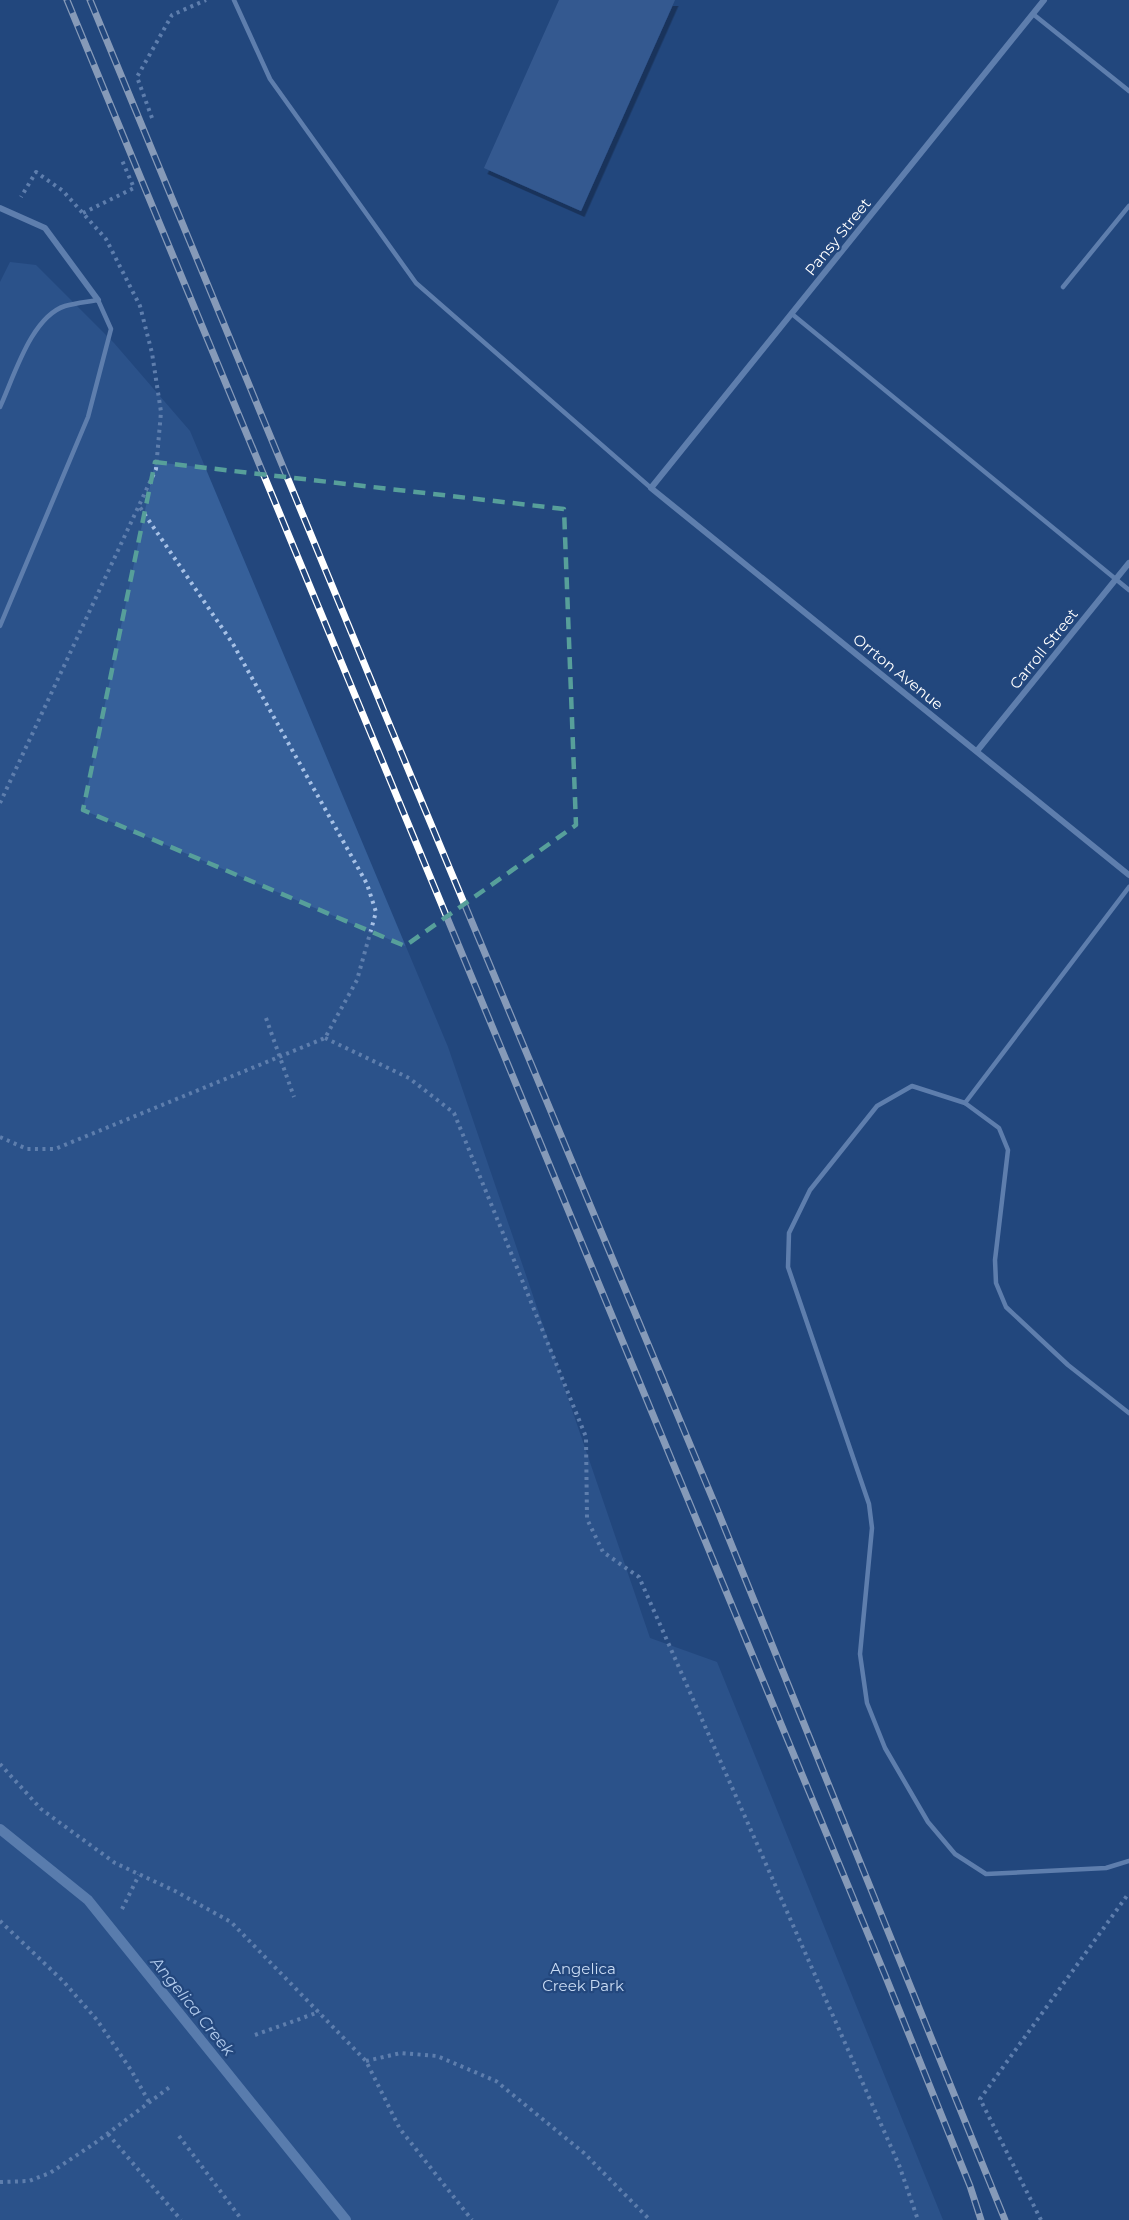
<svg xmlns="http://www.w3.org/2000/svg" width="1129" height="2220" font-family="Montserrat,sans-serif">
<defs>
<filter id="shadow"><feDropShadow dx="3.5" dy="6" stdDeviation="0" flood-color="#0009"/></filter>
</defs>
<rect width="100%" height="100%" fill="#23477d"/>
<path fill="#36609a" d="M 10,262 L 36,265 L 114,343 L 190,431 L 448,1047 L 650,1638 L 717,1662 L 943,2220 L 0,2220 L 0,282 Z"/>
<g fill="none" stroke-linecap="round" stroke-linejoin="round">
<path stroke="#9bbce7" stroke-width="10" d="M 0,1829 L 88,1900 L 346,2220"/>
</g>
<path fill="#4b70a6" filter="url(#shadow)" d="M 559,0 L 675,0 L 581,211 L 484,168 Z"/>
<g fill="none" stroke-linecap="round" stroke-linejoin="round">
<g stroke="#a7c1e6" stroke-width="4" stroke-dasharray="3 4.5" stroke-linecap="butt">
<path d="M 152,118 L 137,77 L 172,15 L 206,0"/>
<path d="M 83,213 L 134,188 L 121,158"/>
<path d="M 0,803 L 156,469 L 161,412 L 152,353 L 140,306 L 106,239 L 63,191 L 36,172 L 21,197"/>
<path d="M 266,1018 L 294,1097"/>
<path d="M 325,1038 L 409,1078 L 454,1113 L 586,1437 L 587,1519 L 603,1552 L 639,1577 L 899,2165 L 918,2220"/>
<path d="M 0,1137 L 27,1149 L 55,1149 L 325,1038 L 357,980 L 376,912 L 367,884 L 233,644 L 139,506"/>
<path d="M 0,1764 L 41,1809 L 115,1863 L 175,1891 L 231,1922 L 366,2061 L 400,2129 L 472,2220"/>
<path d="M 122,1909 L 139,1875"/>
<path d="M 0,1921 L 63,1981 L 97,2020 L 131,2070 L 149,2102"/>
<path d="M 255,2035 L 319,2012"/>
<path d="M 366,2061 L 401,2053 L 437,2056 L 496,2081 L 584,2153 L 650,2220"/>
<path d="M 108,2134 L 181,2220"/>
<path d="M 179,2136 L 242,2220"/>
<path d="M 0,2182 L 29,2181 L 50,2173 L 95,2143 L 171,2086"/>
<path d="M 1041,2220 L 980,2099 L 1129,1893"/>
</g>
<g stroke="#a7c1e6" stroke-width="4.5">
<path d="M 234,0 L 270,79 L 416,283 L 651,488"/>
<path d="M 1033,14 L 1129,91"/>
<path d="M 1063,287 L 1129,206"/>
<path d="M 792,314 L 1129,590"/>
<path d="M 0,407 C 14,377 31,317 65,306 C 76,303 87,302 98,300 L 111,329 L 88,417 L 0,626"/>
<path d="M 965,1103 L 1129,887"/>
<path d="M 1129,1413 L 1068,1365 L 1006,1307 L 996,1283 L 995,1260 L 1008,1150 L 999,1128 L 965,1103 L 912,1086 L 877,1106 L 810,1190 L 789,1233 L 788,1267 L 869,1504 L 872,1528 L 860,1654 L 867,1703 L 885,1748 L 928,1822 L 955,1854 L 986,1874 L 1106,1868 L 1129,1861"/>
</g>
<g stroke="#a7c1e6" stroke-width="6">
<path d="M 1044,0 L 651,488 L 1129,875"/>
<path d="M 0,208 L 45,228 L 98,300"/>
<path d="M 977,751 L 1129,563"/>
</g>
<g stroke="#fff" stroke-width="7">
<g id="rail">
<path d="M 67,0 L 885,1975 L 970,2186 L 981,2220"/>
<path d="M 90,0 L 383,709 L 719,1514 L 1005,2220"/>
</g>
</g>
<use href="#rail" stroke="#23477d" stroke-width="4.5" stroke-dasharray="14" stroke-linecap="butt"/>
</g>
<path d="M0 0H1129V2220H0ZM 155,462 L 564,509 L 576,825 L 405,946 L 83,810 Z" fill="#23477d" fill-opacity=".55" fill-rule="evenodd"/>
<path fill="none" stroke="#579f9a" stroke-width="4.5" stroke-dasharray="12 8" stroke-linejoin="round" d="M 155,462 L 564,509 L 576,825 L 405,946 L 83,810 Z"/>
<g text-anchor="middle" stroke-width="4.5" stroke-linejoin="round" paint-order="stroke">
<g font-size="15" fill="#fff" stroke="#23477d">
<text transform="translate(838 237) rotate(-51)" y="5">Pansy Street</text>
<text transform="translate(1044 649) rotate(-51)" y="5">Carroll Street</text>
<text transform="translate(898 672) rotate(39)" y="5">Orrton Avenue</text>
</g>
<g font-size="15" fill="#cadcf4" stroke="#23477d">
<text x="583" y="1974">Angelica<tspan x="583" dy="17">Creek Park</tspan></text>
</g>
<g font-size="16" font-style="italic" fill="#b2cbed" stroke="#23477d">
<text transform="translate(193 2006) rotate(51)" y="6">Angelica Creek</text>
</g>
</g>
</svg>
